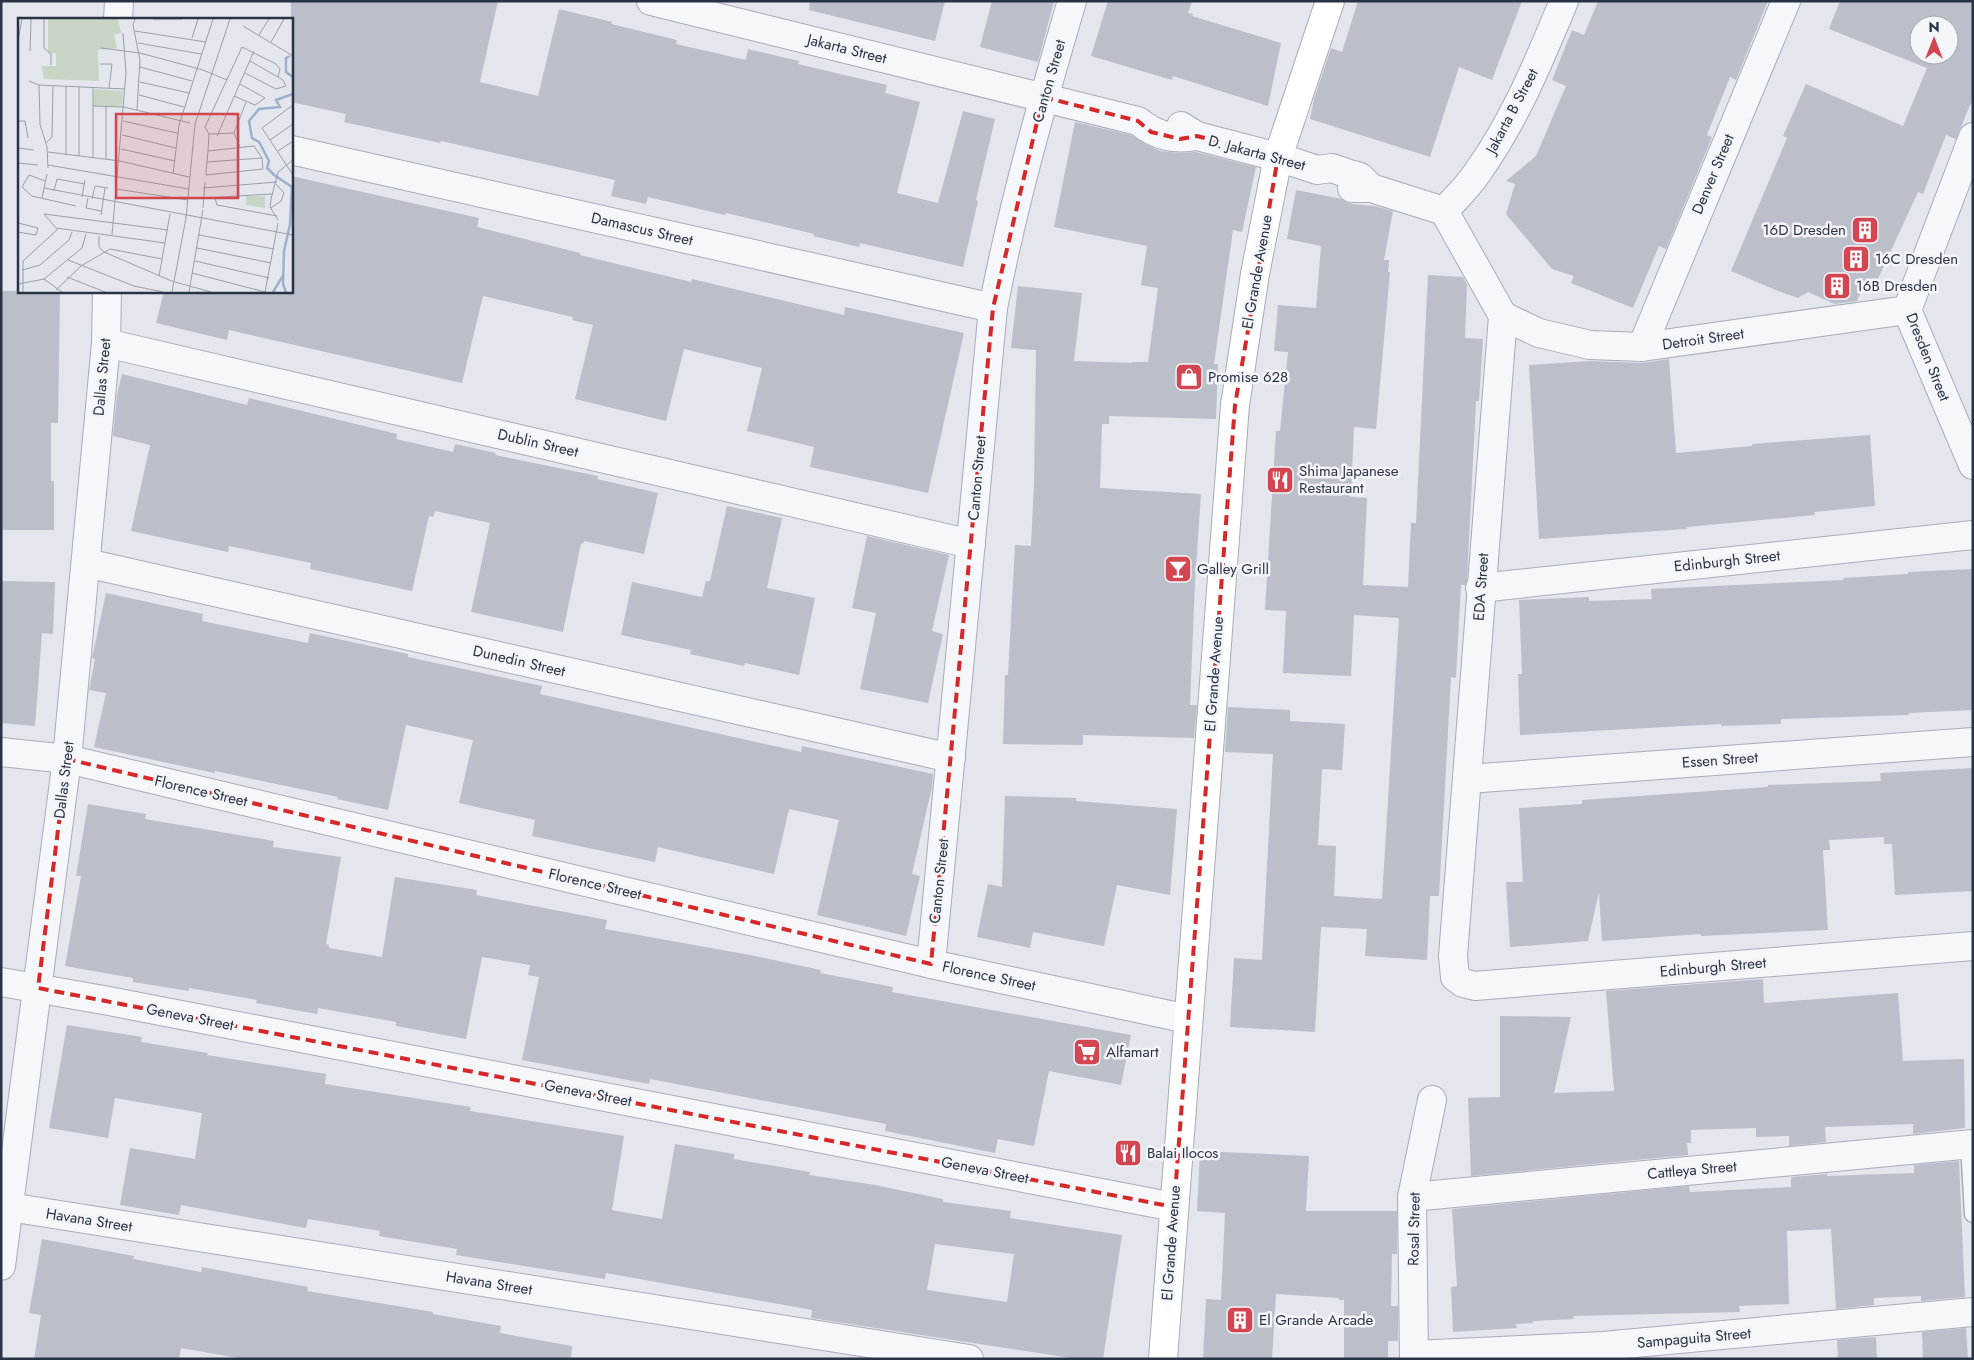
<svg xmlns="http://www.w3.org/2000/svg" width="1974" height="1360" font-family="Jost,sans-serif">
<rect width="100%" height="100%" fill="#e3e6ec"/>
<g fill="#babfca" fill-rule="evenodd">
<path d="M 291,1 L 498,1 L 480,82 L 538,96 L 559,9 L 612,22 L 611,24 L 677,40 L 676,44 L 746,60 L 748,49 L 799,61 L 798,64 L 887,85 L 885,93 L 920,102 L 897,193 L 938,203 L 963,111 L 995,119 L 976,200 L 978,201 L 963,267 L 860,243 L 859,247 L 813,236 L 814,234 L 726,213 L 725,215 L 648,197 L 646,204 L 611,196 L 615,180 L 441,141 L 440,143 L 344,122 L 346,114 L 291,102 Z"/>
<path d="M 810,1 L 945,1 L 935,41 L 809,10 Z"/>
<path d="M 992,1 L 1054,1 L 1038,62 L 980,47 Z"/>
<path d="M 1108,1 L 1192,1 L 1188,13 L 1193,14 L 1192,16 L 1281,43 L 1268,106 L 1173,76 L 1172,80 L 1091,56 Z"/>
<path d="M 1358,1 L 1522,1 L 1492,80 L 1459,67 L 1430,157 L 1310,119 L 1314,99 L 1331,48 L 1342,52 Z"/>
<path d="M 1598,1 L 1768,1 L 1736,80 L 1730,77 L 1707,135 L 1712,137 L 1666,249 L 1659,246 L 1633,308 L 1571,283 L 1574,276 L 1552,269 L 1506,214 L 1515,184 L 1506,181 L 1536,156 L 1566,86 L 1552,80 L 1572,30 L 1584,35 Z"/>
<path d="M 1840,1 L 1973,1 L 1973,98 L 1956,139 L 1946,135 L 1923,194 L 1918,192 L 1876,283 L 1867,279 L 1857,301 L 1835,304 L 1808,292 L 1798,298 L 1778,291 L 1731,271 L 1787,138 L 1783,136 L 1806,84 L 1903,126 L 1927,68 L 1829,29 ZM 1919,25 L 1949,25 L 1949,55 L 1919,55 Z"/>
<path d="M 1075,122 L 1131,135 L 1145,144 L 1160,151 L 1179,153 L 1196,152 L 1256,167 L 1242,232 L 1233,230 L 1214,364 L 1218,364 L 1216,419 L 1109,416 L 1109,424 L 1102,424 L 1100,488 L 1201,494 L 1195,582 L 1190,705 L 1197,705 L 1194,738 L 1083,735 L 1083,745 L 1003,744 L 1005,675 L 1008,675 L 1015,545 L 1031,546 L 1034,483 L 1036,350 L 1011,348 L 1018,286 L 1082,293 L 1074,361 L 1132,363 L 1132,362 L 1148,362 L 1158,288 L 1141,285 L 1147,246 L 1054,227 Z"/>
<path d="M 291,176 L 479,218 L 477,227 L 580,253 L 580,255 L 691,282 L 692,279 L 844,315 L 845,307 L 964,333 L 928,493 L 810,467 L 814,447 L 747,431 L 762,368 L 684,349 L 666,421 L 575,399 L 593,325 L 572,320 L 573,317 L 483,296 L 462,383 L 229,330 L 227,340 L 156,323 L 164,291 L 291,291 Z"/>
<path d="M 1296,190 L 1342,199 L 1352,204 L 1375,206 L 1393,211 L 1384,260 L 1389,260 L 1388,272 L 1390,272 L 1376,429 L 1354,427 L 1351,497 L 1367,498 L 1363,585 L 1408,587 L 1411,523 L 1416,523 L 1428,275 L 1463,277 L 1467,285 L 1465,338 L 1483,339 L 1479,401 L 1476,401 L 1467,580 L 1465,585 L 1461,585 L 1456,678 L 1451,677 L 1439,896 L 1430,896 L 1427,960 L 1365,956 L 1367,929 L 1321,927 L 1315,1032 L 1230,1027 L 1234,958 L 1262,960 L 1273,754 L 1225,752 L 1228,707 L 1290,710 L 1290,721 L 1345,724 L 1342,770 L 1322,769 L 1318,845 L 1336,846 L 1334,896 L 1382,899 L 1399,618 L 1354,615 L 1351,676 L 1283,673 L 1286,611 L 1265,610 L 1276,431 L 1280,431 L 1288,352 L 1274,351 L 1278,305 L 1316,308 L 1321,246 L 1287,239 Z"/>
<path d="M 1,291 L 60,291 L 58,423 L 51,423 L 51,481 L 54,481 L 54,530 L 1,530 Z"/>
<path d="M 1669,359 L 1676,453 L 1752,446 L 1752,444 L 1870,435 L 1875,506 L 1814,512 L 1815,515 L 1687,527 L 1687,529 L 1539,539 L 1529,365 L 1590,361 L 1642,363 Z"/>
<path d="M 122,374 L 247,405 L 249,398 L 397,434 L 396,439 L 453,452 L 455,444 L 496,453 L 495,455 L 598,476 L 597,479 L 658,493 L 644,554 L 584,541 L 583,544 L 581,543 L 563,632 L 471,612 L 490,523 L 435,511 L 433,517 L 429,516 L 412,591 L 310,569 L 311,563 L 229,546 L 228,552 L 131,531 L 150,445 L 113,436 L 117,395 Z"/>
<path d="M 727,506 L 782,518 L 767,588 L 815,598 L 799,675 L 745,663 L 744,666 L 690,654 L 691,650 L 621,635 L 632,582 L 702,597 L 706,581 L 710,581 Z"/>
<path d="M 867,536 L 949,555 L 932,631 L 943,634 L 928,703 L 860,689 L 876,613 L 852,608 Z"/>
<path d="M 1973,569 L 1973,710 L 1909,713 L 1909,715 L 1781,719 L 1781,724 L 1721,726 L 1721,724 L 1520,735 L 1518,674 L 1522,674 L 1519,600 L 1589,597 L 1589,601 L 1652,599 L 1651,589 L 1844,580 L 1843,578 L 1908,574 L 1908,572 Z"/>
<path d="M 1,581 L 55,582 L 53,634 L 42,633 L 35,726 L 1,723 Z"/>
<path d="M 106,593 L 203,614 L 202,621 L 308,643 L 310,633 L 408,654 L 408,657 L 542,686 L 540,694 L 801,752 L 802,746 L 933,774 L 932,787 L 912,874 L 920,876 L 906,936 L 817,915 L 839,820 L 789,809 L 774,874 L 658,847 L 655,862 L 532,836 L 535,820 L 459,803 L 473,740 L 406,725 L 388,810 L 337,799 L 338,797 L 215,771 L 214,773 L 94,747 L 106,693 L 89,690 L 95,659 L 92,658 Z"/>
<path d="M 1973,768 L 1973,891 L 1895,895 L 1892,844 L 1884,844 L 1884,837 L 1829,840 L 1830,850 L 1823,850 L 1828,930 L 1701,936 L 1701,934 L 1602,941 L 1599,892 L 1588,941 L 1510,947 L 1506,882 L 1523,882 L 1519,808 L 1582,804 L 1582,800 L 1768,787 L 1768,785 L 1881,781 L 1880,773 Z"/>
<path d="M 1005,796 L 1076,798 L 1076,801 L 1177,809 L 1170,895 L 1117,885 L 1104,946 L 1033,932 L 1030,948 L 977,937 L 988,884 L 1002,887 Z"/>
<path d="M 88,804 L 146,814 L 145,819 L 274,841 L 273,847 L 341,857 L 326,944 L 329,945 L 329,948 L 382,957 L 395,877 L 477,890 L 476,895 L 607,920 L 605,929 L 750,955 L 821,970 L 820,973 L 893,987 L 892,992 L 1131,1035 L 1121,1085 L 1049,1071 L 1034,1146 L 998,1139 L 995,1153 L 885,1131 L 886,1124 L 650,1079 L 649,1084 L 522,1060 L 539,977 L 528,975 L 530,965 L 482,957 L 466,1039 L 396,1026 L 396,1022 L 318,1008 L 317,1014 L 256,1003 L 257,1000 L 189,988 L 189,991 L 133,982 L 133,978 L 65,966 L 81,876 L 76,876 Z"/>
<path d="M 1763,979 L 1764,1003 L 1898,993 L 1903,1061 L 1964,1059 L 1965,1128 L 1913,1134 L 1913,1124 L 1825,1127 L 1826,1142 L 1789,1146 L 1789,1136 L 1756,1137 L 1756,1128 L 1691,1130 L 1691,1143 L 1687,1143 L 1688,1155 L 1471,1176 L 1468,1098 L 1500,1097 L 1500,1016 L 1571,1017 L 1554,1093 L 1614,1091 L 1606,991 Z"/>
<path d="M 67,1025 L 142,1037 L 141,1042 L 208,1053 L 207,1055 L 326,1074 L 325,1084 L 471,1107 L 470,1111 L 624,1136 L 612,1210 L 662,1219 L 675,1144 L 734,1154 L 734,1159 L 810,1172 L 809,1175 L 875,1185 L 943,1199 L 943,1202 L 1011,1211 L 1010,1218 L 1122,1235 L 1103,1359 L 1077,1359 L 811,1318 L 812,1310 L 606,1273 L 605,1279 L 456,1255 L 457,1249 L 379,1236 L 380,1231 L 308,1219 L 306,1228 L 181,1205 L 179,1215 L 120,1205 L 130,1148 L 195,1159 L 202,1113 L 115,1098 L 108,1138 L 49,1128 ZM 935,1244 L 1014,1254 L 1007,1302 L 927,1290 Z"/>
<path d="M 1200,1151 L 1309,1156 L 1306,1211 L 1397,1211 L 1397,1254 L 1392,1254 L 1391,1306 L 1398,1306 L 1398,1341 L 1388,1341 L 1388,1359 L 1344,1359 L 1344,1300 L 1339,1300 L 1339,1298 L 1276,1294 L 1272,1359 L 1203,1359 L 1206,1299 L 1221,1300 L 1225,1213 L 1197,1211 Z"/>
<path d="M 1959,1161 L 1965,1297 L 1921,1301 L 1921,1296 L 1874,1298 L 1874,1305 L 1836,1309 L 1831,1229 L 1787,1231 L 1789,1304 L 1739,1306 L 1740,1312 L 1573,1316 L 1574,1319 L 1533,1321 L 1533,1323 L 1516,1324 L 1517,1328 L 1453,1332 L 1451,1287 L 1457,1286 L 1452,1209 L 1689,1186 L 1690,1192 L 1791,1187 L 1791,1177 L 1827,1174 L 1827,1176 L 1914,1173 L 1914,1165 Z"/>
<path d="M 42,1239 L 134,1256 L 133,1259 L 201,1272 L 202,1267 L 254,1277 L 308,1287 L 307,1291 L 433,1312 L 433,1314 L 501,1326 L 500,1333 L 572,1346 L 571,1359 L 243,1359 L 181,1348 L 179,1359 L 34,1359 L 41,1315 L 29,1313 Z"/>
<path d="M 1966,1328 L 1968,1359 L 1923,1359 L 1922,1332 Z"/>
<path d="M 1876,1337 L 1877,1359 L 1838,1359 L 1837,1340 Z"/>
</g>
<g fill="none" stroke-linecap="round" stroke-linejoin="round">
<g stroke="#a8acb7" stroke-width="19">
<path id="lane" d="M 1969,1144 L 1973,1214"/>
</g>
<g stroke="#a8acb7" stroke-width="30">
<g id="street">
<path d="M 651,1 L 1138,121 C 1156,136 1173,140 1197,136"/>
<path d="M 118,19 L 119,1"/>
<path d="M 1181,126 L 1197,136 L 1278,157 L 1317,170 L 1332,168 L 1346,173 L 1360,177 L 1371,188"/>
<path d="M 1973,137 L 1907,310 L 1973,465"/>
<path d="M 291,150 L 993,308"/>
<path d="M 1352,188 L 1371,188 L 1444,211"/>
<path d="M 1444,211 L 1503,316 L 1453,956 L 1455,977 L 1463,983 L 1475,986 L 1973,946"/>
<path d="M 1444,211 C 1455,199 1468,187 1477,173 C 1515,120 1539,61 1564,1"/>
<path d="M 1503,316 L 1539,333 L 1590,345 L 1642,347 L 1907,310"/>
<path d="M 106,343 L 971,544"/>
<path d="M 1642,347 L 1786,1"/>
<path d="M 86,563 L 951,758"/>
<path d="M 1480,588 L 1973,535"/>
<path d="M 1,752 L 67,759 L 931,964 L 1188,1019"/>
<path d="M 1468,779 L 1973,742"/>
<path d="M 931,964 L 993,308 C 1013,204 1042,103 1072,1"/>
<path d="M 1,982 L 109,1001 L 1174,1207"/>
<path d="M 1412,1197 L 1973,1144"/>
<path d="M 9,1207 L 969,1359"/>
<path d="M 1,1266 L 67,759 L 106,343 L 107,291"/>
<path d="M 1414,1355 L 1603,1346 L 1973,1312"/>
<path d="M 1414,1359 L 1412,1197 L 1432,1100"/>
</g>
</g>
<g stroke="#a8acb7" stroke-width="30">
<path id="secondary" d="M 1163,1359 L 1235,405 L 1255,274 L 1278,157 L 1330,1"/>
</g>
<use href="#lane" stroke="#f6f7fa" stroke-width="16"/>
<use href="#street" stroke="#f6f7fa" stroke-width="28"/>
<use href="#secondary" stroke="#fff" stroke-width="28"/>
</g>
<path fill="none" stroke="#d62828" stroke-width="4" stroke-dasharray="10 6" stroke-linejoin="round" d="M 1043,97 L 1138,121 L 1151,132 L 1180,139 L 1197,136 L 1278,157 L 1235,405 L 1174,1207 L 38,988 L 67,759 L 931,964 L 993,308 Z"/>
<defs>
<g id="building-square" transform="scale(1.4375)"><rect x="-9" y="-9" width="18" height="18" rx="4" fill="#d44552" stroke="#f3f5f9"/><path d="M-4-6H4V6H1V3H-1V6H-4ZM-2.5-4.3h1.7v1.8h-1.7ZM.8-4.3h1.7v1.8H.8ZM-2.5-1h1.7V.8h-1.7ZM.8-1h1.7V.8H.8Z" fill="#fff"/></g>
<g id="shop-square" transform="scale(1.4375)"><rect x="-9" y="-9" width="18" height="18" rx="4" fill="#d44552" stroke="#f3f5f9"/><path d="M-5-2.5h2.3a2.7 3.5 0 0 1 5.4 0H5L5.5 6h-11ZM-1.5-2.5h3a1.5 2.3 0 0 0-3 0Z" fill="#fff"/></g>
<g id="restaurant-square" transform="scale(1.4375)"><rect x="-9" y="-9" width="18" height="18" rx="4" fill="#d44552" stroke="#f3f5f9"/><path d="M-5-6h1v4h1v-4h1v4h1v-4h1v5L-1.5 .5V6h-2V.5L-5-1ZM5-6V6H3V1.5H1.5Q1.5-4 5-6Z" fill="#fff"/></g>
<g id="bar-square" transform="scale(1.4375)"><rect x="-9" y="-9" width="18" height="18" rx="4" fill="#d44552" stroke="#f3f5f9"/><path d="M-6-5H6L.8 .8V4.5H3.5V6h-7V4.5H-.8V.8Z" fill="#fff"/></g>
<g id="supermarket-square" transform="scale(1.4375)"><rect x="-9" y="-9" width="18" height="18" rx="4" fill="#d44552" stroke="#f3f5f9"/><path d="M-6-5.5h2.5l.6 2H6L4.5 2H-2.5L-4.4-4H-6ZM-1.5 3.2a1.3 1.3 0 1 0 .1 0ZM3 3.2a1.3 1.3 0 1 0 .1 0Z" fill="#fff"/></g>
</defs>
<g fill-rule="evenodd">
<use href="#building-square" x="1865" y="230"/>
<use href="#building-square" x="1856" y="259"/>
<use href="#building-square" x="1837" y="286"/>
<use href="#shop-square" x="1189" y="377"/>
<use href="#restaurant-square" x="1280" y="480"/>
<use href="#bar-square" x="1178" y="569"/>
<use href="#supermarket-square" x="1087" y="1052"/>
<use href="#restaurant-square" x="1128" y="1153"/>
<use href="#building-square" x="1240" y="1320"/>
</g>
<g text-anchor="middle" stroke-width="5" stroke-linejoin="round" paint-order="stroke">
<g font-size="15" fill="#2a3245" stroke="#f3f5f9">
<text transform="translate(847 49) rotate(14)" y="5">Jakarta Street</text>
<text transform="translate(1049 81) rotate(-74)" y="5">Canton Street</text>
<text transform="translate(1512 111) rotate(-62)" y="5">Jakarta B Street</text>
<text transform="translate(1257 153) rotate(15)" y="5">D. Jakarta Street</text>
<text transform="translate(1713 174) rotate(-67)" y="5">Denver Street</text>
<text transform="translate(642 229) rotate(13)" y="5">Damascus Street</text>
<text transform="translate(1257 272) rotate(-80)" y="5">El Grande Avenue</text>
<text transform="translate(1703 339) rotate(-8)" y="5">Detroit Street</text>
<text transform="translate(1928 357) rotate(68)" y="5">Dresden Street</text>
<text transform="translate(102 377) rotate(-85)" y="5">Dallas Street</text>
<text transform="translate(538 443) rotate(13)" y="5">Dublin Street</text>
<text transform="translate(977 478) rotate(-85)" y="5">Canton Street</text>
<text transform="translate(1727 561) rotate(-6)" y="5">Edinburgh Street</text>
<text transform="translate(1481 587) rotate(-86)" y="5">EDA Street</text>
<text transform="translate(519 661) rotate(13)" y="5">Dunedin Street</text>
<text transform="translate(1214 674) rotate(-86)" y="5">El Grande Avenue</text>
<text transform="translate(1720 760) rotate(-4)" y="5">Essen Street</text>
<text transform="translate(64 780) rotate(-83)" y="5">Dallas Street</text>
<text transform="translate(201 791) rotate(13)" y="5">Florence Street</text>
<text transform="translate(939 881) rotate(-84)" y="5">Canton Street</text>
<text transform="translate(595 884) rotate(13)" y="5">Florence Street</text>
<text transform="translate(1713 967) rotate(-5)" y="5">Edinburgh Street</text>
<text transform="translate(989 976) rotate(12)" y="5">Florence Street</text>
<text transform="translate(190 1017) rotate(11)" y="5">Geneva Street</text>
<text transform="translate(588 1093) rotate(11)" y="5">Geneva Street</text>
<text transform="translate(985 1170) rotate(11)" y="5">Geneva Street</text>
<text transform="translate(1692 1170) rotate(-5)" y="5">Cattleya Street</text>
<text transform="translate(89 1220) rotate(9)" y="5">Havana Street</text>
<text transform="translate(1414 1229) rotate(-89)" y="5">Rosal Street</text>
<text transform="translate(1171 1243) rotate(-86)" y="5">El Grande Avenue</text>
<text transform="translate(489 1283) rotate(9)" y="5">Havana Street</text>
<text transform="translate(1694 1338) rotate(-5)" y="5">Sampaguita Street</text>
</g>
<g font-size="15" fill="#2a3245" stroke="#f3f5f9" text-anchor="start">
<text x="1846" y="235" text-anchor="end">16D Dresden</text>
<text x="1875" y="264">16C Dresden</text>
<text x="1856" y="291">16B Dresden</text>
<text x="1208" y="382">Promise 628</text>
<text x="1299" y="476">Shima Japanese<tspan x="1299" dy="17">Restaurant</tspan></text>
<text x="1197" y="574">Galley Grill</text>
<text x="1106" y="1057">Alfamart</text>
<text x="1147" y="1158">Balai Ilocos</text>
<text x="1259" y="1325">El Grande Arcade</text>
</g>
</g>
<g transform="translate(18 18)">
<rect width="275" height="275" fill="#e3e6ec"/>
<path d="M 30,1 L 100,1 L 103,15 L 96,17 L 99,30 L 80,32 L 81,63 L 26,61 L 24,48 L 38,48 L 38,35 L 30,35 ZM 76,71 L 105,73 L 104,88 L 75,88 ZM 228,178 L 247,178 L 247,190 L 228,187 Z" fill="#c7d6c4"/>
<path fill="none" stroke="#9db1cd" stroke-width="2.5" d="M 272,38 L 268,40 L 268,54 L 275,59M 256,157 L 249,150 L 251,143 L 241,124 L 234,120 L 231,103 L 241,91 L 262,89 L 258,82 L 275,76M 256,157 L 274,169 L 272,206 L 266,233 L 265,266 L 268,274M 255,274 L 266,256"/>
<path fill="none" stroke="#999ea9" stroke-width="1" d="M 26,1 L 26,30M 117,1 L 115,7 L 122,42 L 119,92M 135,1 L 164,1M 225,8 L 275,38M 117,13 L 188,24M 241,17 L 251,1M 174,20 L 180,1M 0,23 L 4,1M 253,24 L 266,1M 120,25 L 183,36M 26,30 L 33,36 L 33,47M 83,30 L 122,35 L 185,52 L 209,62M 12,33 L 13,1M 82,46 L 94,46 L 91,70M 122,49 L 174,63M 227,55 L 258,71 L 268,68 L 265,62 L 232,43M 11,63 L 21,67 L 107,71M 122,64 L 171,75M 21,67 L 22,106 L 29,129 L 30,150M 48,68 L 48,137M 61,69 L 61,138M 121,77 L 166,89M 216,78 L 237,87 L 247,80 L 222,66M 275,87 L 244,110 L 275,157M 75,88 L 106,89 L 172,105M 88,88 L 88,141M 0,103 L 7,103 L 10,120M 105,103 L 159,115M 187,109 L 191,116 L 190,133 L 188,155 L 188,157 L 245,151 L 244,140 L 236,128 L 190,133M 187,109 L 224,29 L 258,46 L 262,51 L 260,59M 191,116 L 216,115M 104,117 L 158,130M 199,118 L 236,33M 252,122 L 275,106M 28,125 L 34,119 L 35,68M 222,129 L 216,115 L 228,84M 0,130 L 16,132M 103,131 L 157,143M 260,133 L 275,123M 30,134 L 102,143 L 171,159M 75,140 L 75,69M 189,144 L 244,140M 0,145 L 20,147M 30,147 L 171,171M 155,156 L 161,107 L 195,1M 27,163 L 11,157 L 4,169 L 14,178 L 58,188M 26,170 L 275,217M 185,170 L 259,164M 98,171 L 170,182M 36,173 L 39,161 L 67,166M 64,179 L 67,162M 24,180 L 29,156M 70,180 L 68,190 L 83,193M 185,180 L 254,176M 197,180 L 199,187 L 259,198M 74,181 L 77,168 L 90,170M 185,190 L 187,164M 253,190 L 263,183 L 266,175 L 258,166M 83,197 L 87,170M 260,202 L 252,189 L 253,181 L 260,154 L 275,142M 0,205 L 20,210 L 18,217 L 0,214M 94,217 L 108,55 L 105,15M 181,217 L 256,231M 81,218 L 81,229 L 86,234 L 156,264M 147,225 L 38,210 L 26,196 L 150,212M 179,230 L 253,245M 50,242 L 116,268 L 145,274M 177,243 L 251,260M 4,252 L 22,247 L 51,222 L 54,214M 174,255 L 247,274M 141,258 L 152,196M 49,259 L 87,274M 26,261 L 44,274M 157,264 L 193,274M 0,266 L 26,261 L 64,230 L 68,216M 38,272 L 63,248 L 92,231 L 144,241M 5,274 L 5,243 L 41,210M 154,274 L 168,200 L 177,106 L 212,1M 171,274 L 185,192M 247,274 L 260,205"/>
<path fill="#d44552" fill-opacity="0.15" stroke="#d44552" stroke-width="2.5" d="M 98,96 L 220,96 L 220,180 L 98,180 Z"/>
<rect width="275" height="275" fill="none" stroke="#2a3245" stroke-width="2.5"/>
</g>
<rect width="1974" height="1360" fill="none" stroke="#2a3245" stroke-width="5"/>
<g transform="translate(1934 40)"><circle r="24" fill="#f3f5f9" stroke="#a3a7b1"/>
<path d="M0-4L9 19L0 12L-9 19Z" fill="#d44552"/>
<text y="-8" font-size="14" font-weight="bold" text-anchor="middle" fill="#2a3245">N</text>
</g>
</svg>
